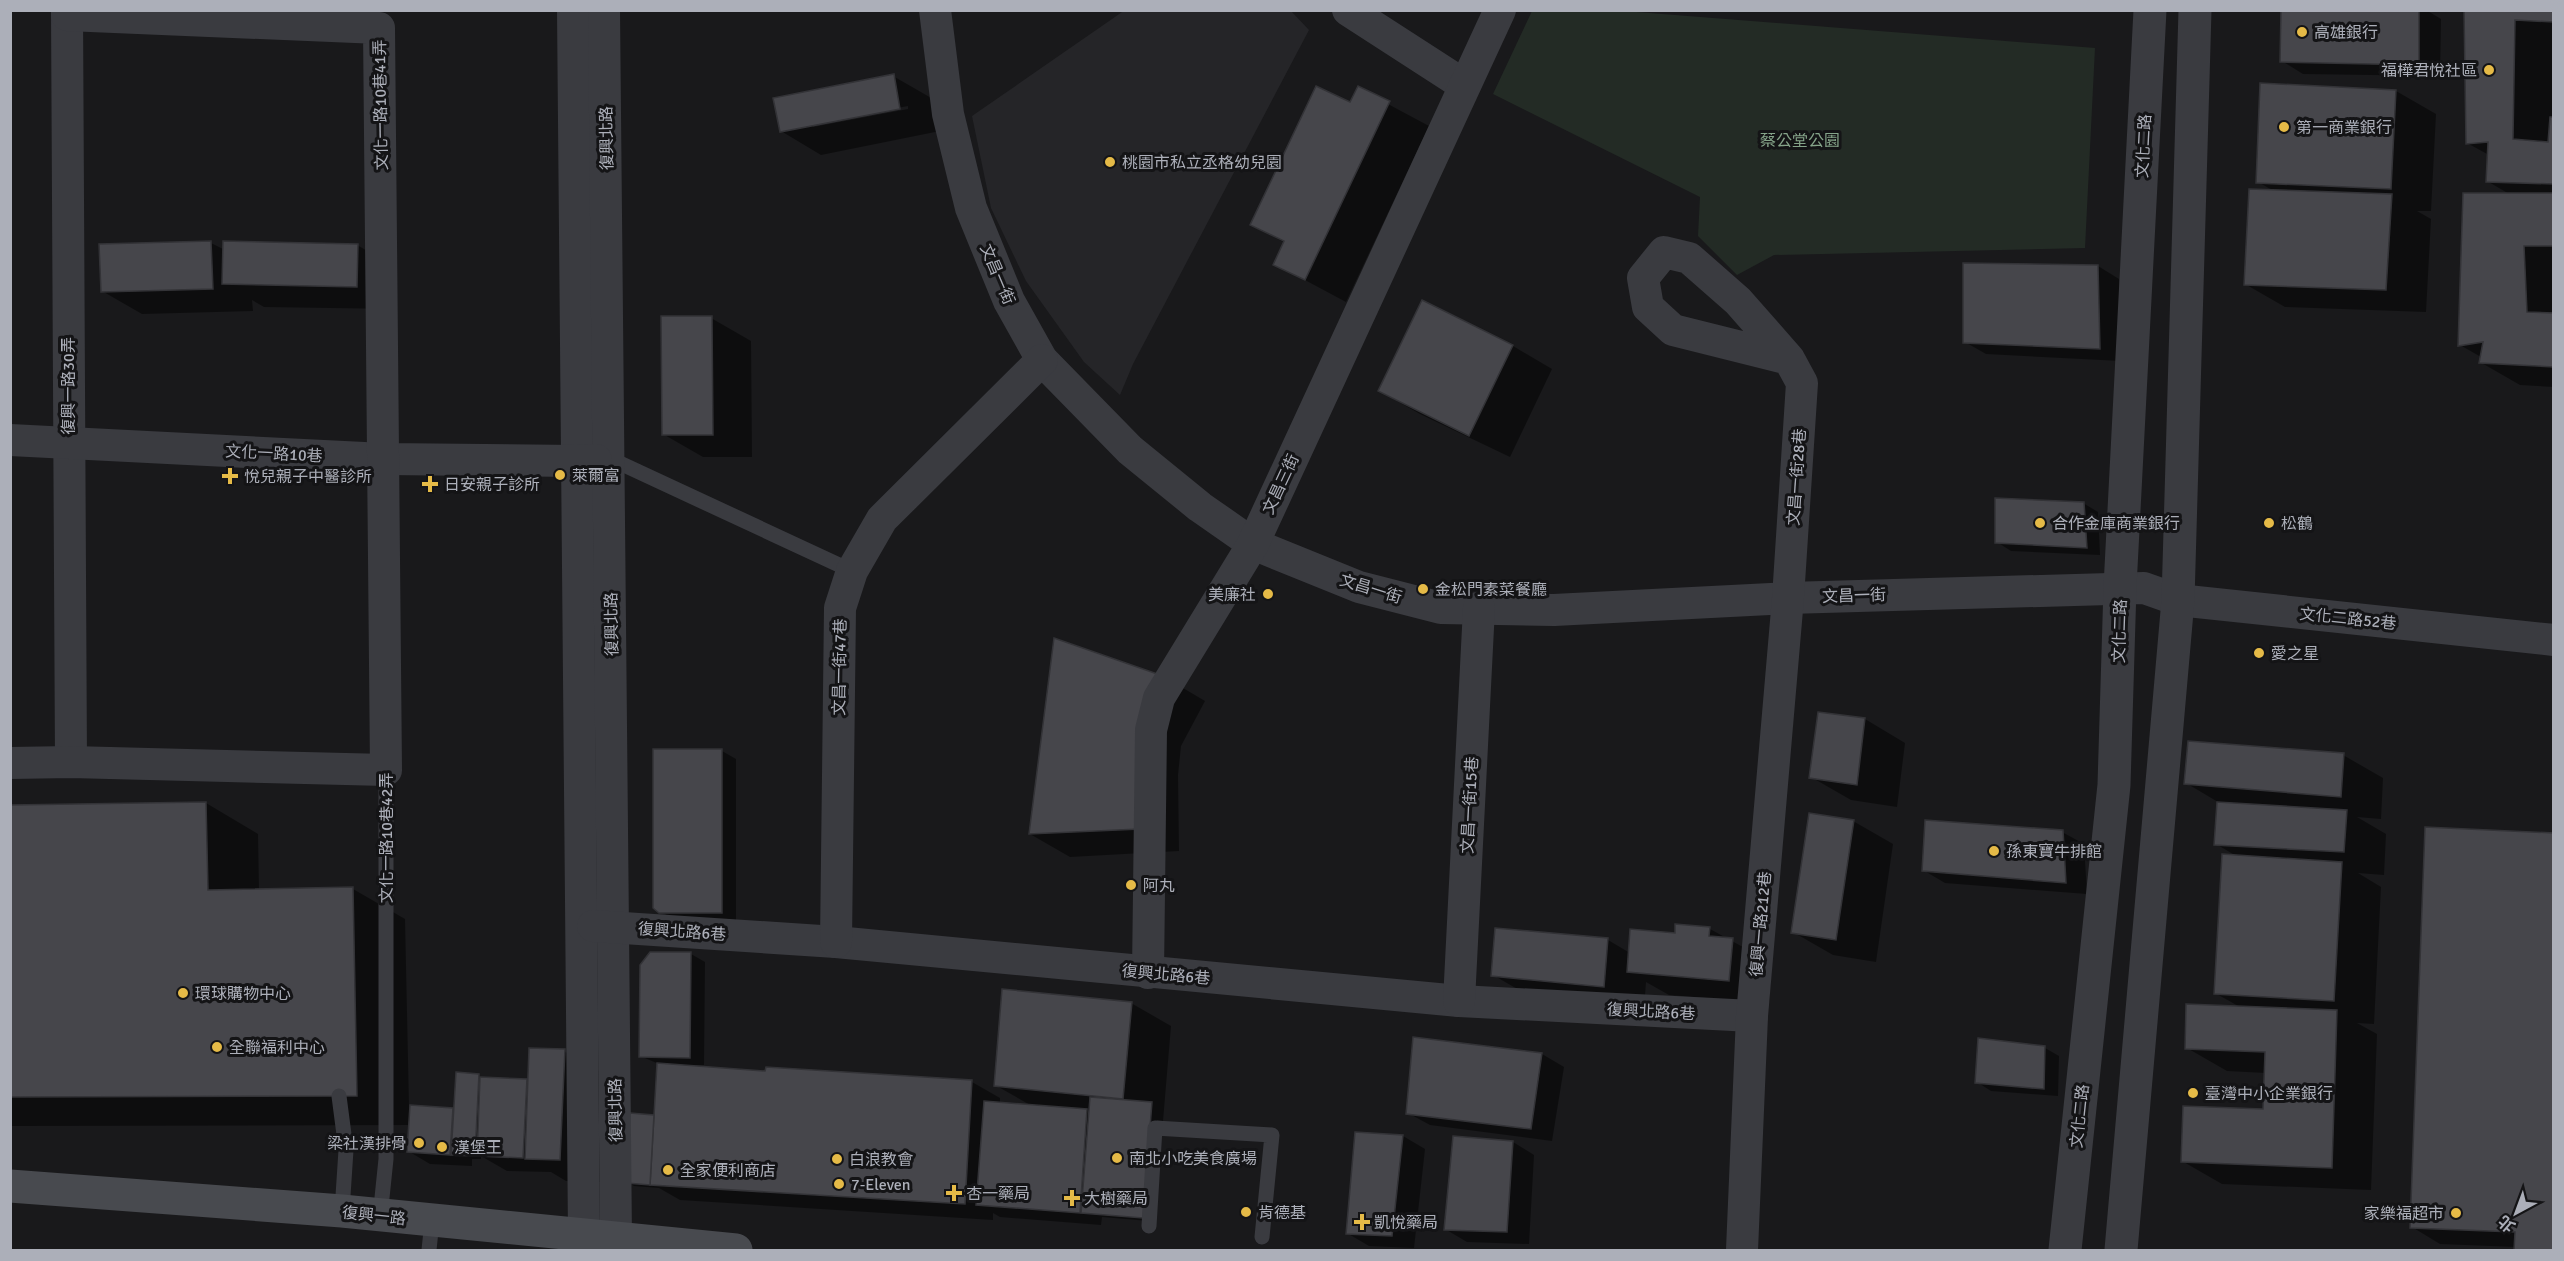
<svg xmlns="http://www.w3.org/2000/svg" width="2564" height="1261" font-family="Signika,'Noto Sans TC',sans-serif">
<rect width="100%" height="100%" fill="#19191b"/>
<path fill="#252528" d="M 1125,10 L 1291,11 L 1309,30 L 1133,364 L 1120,395 L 1084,362 L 1026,281 L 991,208 L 972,116 Z"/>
<path fill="#232b25" d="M 1532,11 L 1624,11 L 2095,48 L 2085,248 L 1774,255 L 1737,275 L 1698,236 L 1700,197 L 1493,94 Z"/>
<g fill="#0007" fill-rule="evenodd">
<path d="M 10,10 L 92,10 L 10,12 Z"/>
<path d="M 2282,10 L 2426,10 L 2441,19 L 2440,76 L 2303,74 L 2282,61 Z"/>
<path d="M 2466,10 L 2554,10 L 2554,387 L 2520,385 L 2480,362 L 2481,357 L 2460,345 L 2511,195 L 2487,181 L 2489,155 L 2467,143 Z"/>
<path d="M 893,76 L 933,99 L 940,131 L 821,155 L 781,131 ZM 908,106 L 908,109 L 813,127 L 813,124 Z"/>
<path d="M 1358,88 L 1429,126 L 1346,302 L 1275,264 L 1285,243 L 1252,225 L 1351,104 Z"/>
<path d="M 2396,91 L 2436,114 L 2431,211 L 2417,211 L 2431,219 L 2426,312 L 2285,307 L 2245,284 L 2274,191 L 2258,182 Z"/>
<path d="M 211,243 L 225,250 L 357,245 L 397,268 L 397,309 L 264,307 L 252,300 L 253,311 L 142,314 L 102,291 Z"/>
<path d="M 2098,266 L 2119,279 L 2121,361 L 1986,354 L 1965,342 Z"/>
<path d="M 1422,302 L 1513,346 L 1552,369 L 1510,457 L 1420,414 L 1380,391 Z"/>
<path d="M 711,318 L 751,341 L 752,457 L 703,457 L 663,434 Z"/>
<path d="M 2083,503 L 2098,512 L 2100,555 L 2011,551 L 1997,542 Z"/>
<path d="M 1166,678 L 1205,701 L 1181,746 L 1178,775 L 1179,851 L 1070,857 L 1030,834 Z"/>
<path d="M 1865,719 L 1905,743 L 1897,807 L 1851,800 L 1811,777 Z"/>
<path d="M 722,751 L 736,759 L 736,920 L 675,920 L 660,911 Z"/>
<path d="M 2343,755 L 2383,778 L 2381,819 L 2357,817 L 2386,834 L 2384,875 L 2358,873 L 2381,887 L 2374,1024 L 2357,1023 L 2377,1034 L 2371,1190 L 2222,1184 L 2182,1161 L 2264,1111 L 2266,1073 L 2227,1071 L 2187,1048 L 2240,1007 L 2215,993 L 2238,857 L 2216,844 L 2218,802 L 2186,783 Z"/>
<path d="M 206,803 L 258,834 L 259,890 L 353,889 L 405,919 L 409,1106 L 455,1111 L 478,1075 L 484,1079 L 529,1082 L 564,1051 L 604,1074 L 600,1182 L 566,1181 L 551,1172 L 507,1171 L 481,1156 L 481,1159 L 472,1159 L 472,1166 L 430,1164 L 408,1151 L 410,1125 L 10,1126 L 10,806 Z"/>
<path d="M 1853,821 L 1893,844 L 1876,962 L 1833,955 L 1793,932 Z"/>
<path d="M 2062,832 L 2084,844 L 2087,894 L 1945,883 L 1923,870 Z"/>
<path d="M 2554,834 L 2554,1250 L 2516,1250 L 2516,1247 L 2440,1244 L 2412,1227 Z"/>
<path d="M 1710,929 L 1772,963 L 1769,1003 L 1669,995 L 1646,982 L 1644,1009 L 1533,998 L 1493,975 L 1608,940 L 1630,953 L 1676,935 Z"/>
<path d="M 691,954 L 705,962 L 704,1065 L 696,1065 L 695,1067 L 972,1082 L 1000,1098 L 1000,1104 L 1032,1106 L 995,1085 L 1131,1003 L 1171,1026 L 1163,1121 L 1157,1120 L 1149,1221 L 1102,1217 L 1101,1225 L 1000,1217 L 993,1213 L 993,1220 L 680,1200 L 659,1188 L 634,1186 L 628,1182 L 654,1116 L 656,1118 L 659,1064 L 640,1056 Z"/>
<path d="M 1414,1039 L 1542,1054 L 1564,1067 L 1552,1141 L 1430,1125 L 1408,1113 Z"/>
<path d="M 2045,1048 L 2059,1056 L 2058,1096 L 1991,1091 L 1977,1082 Z"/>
<path d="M 1357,1134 L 1403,1136 L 1425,1149 L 1414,1248 L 1369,1246 L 1347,1233 Z"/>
<path d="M 1513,1142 L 1534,1155 L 1529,1244 L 1467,1242 L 1445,1229 Z"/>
</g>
<g fill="#46464b" stroke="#333337" stroke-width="1.5">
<path d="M 2281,10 L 2419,10 L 2419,65 L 2280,62 Z"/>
<path d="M 2464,10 L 2554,10 L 2554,22 L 2515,20 L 2513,139 L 2548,142 L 2550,117 L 2554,117 L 2554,184 L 2486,182 L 2488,142 L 2466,144 Z"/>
<path d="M 894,74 L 900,109 L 780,132 L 773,98 Z"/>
<path d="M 2260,83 L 2396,90 L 2391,189 L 2256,183 Z"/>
<path d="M 1316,86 L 1350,102 L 1358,86 L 1390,101 L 1305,280 L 1273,265 L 1284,241 L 1250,225 Z"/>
<path d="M 2249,189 L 2392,194 L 2386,290 L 2244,285 Z"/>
<path d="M 2463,193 L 2554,193 L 2554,246 L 2524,246 L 2527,312 L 2554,313 L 2554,367 L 2479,363 L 2483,342 L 2458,346 Z"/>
<path d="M 211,241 L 213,289 L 101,292 L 99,244 Z"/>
<path d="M 223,241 L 358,244 L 357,287 L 222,284 Z"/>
<path d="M 1963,263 L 2098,265 L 2100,349 L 1963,343 Z"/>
<path d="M 1422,300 L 1513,345 L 1469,436 L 1378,391 Z"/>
<path d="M 661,316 L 712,316 L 713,435 L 662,435 Z"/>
<path d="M 1995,498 L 2084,502 L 2087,548 L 1995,543 Z"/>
<path d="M 1054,638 L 1166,677 L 1140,829 L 1029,834 Z"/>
<path d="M 1818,712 L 1865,718 L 1857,785 L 1809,778 Z"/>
<path d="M 2188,741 L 2344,753 L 2341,797 L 2184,784 Z"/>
<path d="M 653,749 L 722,749 L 722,913 L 659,913 L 653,908 Z"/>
<path d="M 206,802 L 208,890 L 353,887 L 357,1096 L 10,1097 L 10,805 Z"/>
<path d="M 2217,802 L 2347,810 L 2344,852 L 2214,845 Z"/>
<path d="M 1809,813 L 1854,820 L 1836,940 L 1791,933 Z"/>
<path d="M 1925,820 L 2063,830 L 2066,883 L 1922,871 Z"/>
<path d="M 2425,827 L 2554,833 L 2554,1250 L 2514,1250 L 2515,1232 L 2410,1228 Z"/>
<path d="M 2222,854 L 2342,862 L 2334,1001 L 2214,994 Z"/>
<path d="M 1675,924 L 1710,927 L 1709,936 L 1733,938 L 1729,981 L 1627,972 L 1630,929 L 1675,933 Z"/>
<path d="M 1495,928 L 1608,938 L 1604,987 L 1491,976 Z"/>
<path d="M 650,952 L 691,952 L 690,1058 L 639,1057 L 640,965 Z"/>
<path d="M 1002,989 L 1132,1002 L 1123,1099 L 994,1086 Z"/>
<path d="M 2186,1004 L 2337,1010 L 2332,1168 L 2181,1162 L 2183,1106 L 2263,1109 L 2265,1052 L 2185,1049 Z"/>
<path d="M 1413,1037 L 1542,1053 L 1531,1129 L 1406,1114 Z"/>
<path d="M 1978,1038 L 2045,1046 L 2044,1089 L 1975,1083 Z"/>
<path d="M 529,1048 L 565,1049 L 560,1160 L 525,1159 Z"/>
<path d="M 657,1063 L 765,1071 L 766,1067 L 972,1080 L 965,1204 L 650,1185 Z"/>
<path d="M 456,1072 L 479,1074 L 475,1156 L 451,1155 Z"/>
<path d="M 480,1077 L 527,1079 L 523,1158 L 477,1156 Z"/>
<path d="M 1090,1097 L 1152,1102 L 1143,1218 L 1081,1213 Z"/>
<path d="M 984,1101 L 1087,1109 L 1080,1213 L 976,1205 Z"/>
<path d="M 410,1105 L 453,1108 L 450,1155 L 407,1152 Z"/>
<path d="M 630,1113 L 654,1115 L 650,1185 L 626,1183 Z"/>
<path d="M 1355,1132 L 1403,1135 L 1392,1236 L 1346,1234 Z"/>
<path d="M 1453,1136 L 1513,1141 L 1507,1232 L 1444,1230 Z"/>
</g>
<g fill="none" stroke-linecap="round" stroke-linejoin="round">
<g stroke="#3a3b40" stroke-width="15">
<path d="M 609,458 L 852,571"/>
<path d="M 339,1096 L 346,1150 L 342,1211"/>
<path d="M 380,1217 L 386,1159 L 386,770"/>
<path d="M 1149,1226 L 1155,1128 L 1272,1135 L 1262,1237"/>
<path d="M 429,1250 L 432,1221"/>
</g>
<g stroke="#3a3b40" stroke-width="32">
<path d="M 67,10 L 71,762"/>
<path d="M 573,10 L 584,1235"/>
<path d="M 604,10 L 616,1238"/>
<path d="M 935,10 L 948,114 L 971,208 L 1009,301 L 1042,360 L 1130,450 L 1200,507 L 1253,544 L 1359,587 L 1441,608 L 1554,610 L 1788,598 L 2144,588 L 2178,600 L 2554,640"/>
<path d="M 1348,10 L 1464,85"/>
<path d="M 10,440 L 384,459 L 577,461 L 596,460"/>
<path d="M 10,763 L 71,762 L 386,770 L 379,28 L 67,15"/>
<path d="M 593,926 L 836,942 L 1459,1001 L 1752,1016"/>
<path d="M 836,942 L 840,608 L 852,571 L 882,519 L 1042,360"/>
<path d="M 1148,973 L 1151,730 L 1159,698 L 1253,544 L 1500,10"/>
<path d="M 1459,1001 L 1479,608"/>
<path d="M 1742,1250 L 1752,1016 L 1788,598 L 1802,383 L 1789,359 L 1738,301 L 1689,258 L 1664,252 L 1643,278 L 1648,307 L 1673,330 L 1789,359"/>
</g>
<g stroke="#3a3b40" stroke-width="33">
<path d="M 2065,1250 L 2114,785 L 2120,587 L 2150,10"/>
<path d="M 2121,1250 L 2178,600 L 2195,10"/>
</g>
<path stroke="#484a4f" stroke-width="33" d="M 10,1186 L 342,1211 L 736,1250"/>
</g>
<g fill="#e5ba47" stroke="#141416" stroke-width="2">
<circle cx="2302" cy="32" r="6"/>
<circle cx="2489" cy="70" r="6"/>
<circle cx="2284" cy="127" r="6"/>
<circle cx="1110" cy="162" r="6"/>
<circle cx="560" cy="475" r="6"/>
<path d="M227 467h6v6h6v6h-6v6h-6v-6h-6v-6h6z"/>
<path d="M427 475h6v6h6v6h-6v6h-6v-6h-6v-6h6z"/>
<circle cx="2040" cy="523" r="6"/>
<circle cx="2269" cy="523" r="6"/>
<circle cx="1423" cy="589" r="6"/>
<circle cx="1268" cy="594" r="6"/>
<circle cx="2259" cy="653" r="6"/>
<circle cx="1994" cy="851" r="6"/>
<circle cx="1131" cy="885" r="6"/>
<circle cx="183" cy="993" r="6"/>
<circle cx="217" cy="1047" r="6"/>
<circle cx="2193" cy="1093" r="6"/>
<circle cx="419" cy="1143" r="6"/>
<circle cx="442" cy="1147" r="6"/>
<circle cx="1117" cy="1158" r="6"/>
<circle cx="837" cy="1159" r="6"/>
<circle cx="668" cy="1170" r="6"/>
<circle cx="839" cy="1184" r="6"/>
<path d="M951 1184h6v6h6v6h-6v6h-6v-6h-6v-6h6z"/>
<path d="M1069 1189h6v6h6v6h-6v6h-6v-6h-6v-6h6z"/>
<circle cx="1246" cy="1212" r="6"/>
<circle cx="2456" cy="1213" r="6"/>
<path d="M1359 1213h6v6h6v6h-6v6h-6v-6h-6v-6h6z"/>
</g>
<g text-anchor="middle" stroke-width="6" stroke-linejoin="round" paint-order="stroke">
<g font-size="16" fill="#acafb9" stroke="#141416" text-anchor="start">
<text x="2314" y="38">高雄銀行</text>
<text x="2477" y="76" text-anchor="end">福樺君悅社區</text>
<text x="2296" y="133">第一商業銀行</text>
<text x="1122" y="168">桃園市私立丞格幼兒園</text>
<text x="572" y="481">萊爾富</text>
<text x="244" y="482">悅兒親子中醫診所</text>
<text x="444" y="490">日安親子診所</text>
<text x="2052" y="529">合作金庫商業銀行</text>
<text x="2281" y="529">松鶴</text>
<text x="1435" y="595">金松門素菜餐廳</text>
<text x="1256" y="600" text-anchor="end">美廉社</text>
<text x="2271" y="659">愛之星</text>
<text x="2006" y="857">孫東寶牛排館</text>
<text x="1143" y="891">阿丸</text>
<text x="195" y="999">環球購物中心</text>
<text x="229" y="1053">全聯福利中心</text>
<text x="2205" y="1099">臺灣中小企業銀行</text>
<text x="407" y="1149" text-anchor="end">梁社漢排骨</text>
<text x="454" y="1153">漢堡王</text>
<text x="1129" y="1164">南北小吃美食廣場</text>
<text x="849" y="1165">白浪教會</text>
<text x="680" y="1176">全家便利商店</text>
<text x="851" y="1190">7-Eleven</text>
<text x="966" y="1199">杏一藥局</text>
<text x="1084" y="1204">大樹藥局</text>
<text x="1258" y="1218">肯德基</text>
<text x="2444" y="1219" text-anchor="end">家樂福超市</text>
<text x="1374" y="1228">凱悅藥局</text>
</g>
<g font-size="16" fill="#acafb9" stroke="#141416">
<text transform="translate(380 105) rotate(-91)" y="6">文化一路10巷41弄</text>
<text transform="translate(606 138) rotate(-91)" y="6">復興北路</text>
<text transform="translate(2143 146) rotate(-87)" y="6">文化二路</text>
<text transform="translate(998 274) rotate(67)" y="6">文昌一街</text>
<text transform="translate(68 386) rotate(-90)" y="6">復興一路30弄</text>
<text transform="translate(274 453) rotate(3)" y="6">文化一路10巷</text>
<text transform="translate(1796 477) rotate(-86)" y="6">文昌一街28巷</text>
<text transform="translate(1280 484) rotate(-65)" y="6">文昌三街</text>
<text transform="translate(1371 588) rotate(17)" y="6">文昌一街</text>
<text transform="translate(1854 595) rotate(-2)" y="6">文昌一街</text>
<text transform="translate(2348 618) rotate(6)" y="6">文化二路52巷</text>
<text transform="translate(611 624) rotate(-91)" y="6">復興北路</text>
<text transform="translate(2119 631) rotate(-88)" y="6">文化二路</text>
<text transform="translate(839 667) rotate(-89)" y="6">文昌一街47巷</text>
<text transform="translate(1469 805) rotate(-87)" y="6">文昌一街15巷</text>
<text transform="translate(386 838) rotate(-90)" y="6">文化一路10巷42弄</text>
<text transform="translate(1760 924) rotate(-85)" y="6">復興一路212巷</text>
<text transform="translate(682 931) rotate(4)" y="6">復興北路6巷</text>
<text transform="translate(1166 974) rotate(5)" y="6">復興北路6巷</text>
<text transform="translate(1651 1011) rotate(3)" y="6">復興北路6巷</text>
<text transform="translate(615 1110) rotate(-91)" y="6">復興北路</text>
<text transform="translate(2079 1116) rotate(-84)" y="6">文化二路</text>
<text transform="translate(374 1215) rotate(6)" y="6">復興一路</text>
</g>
<g font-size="16" fill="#85a389" stroke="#141416">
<text x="1800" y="146">蔡公堂公園</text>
</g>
</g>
<rect width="2564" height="1261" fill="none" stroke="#acafb9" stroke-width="24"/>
<g transform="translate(2516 1213) rotate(221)" stroke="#141416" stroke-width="4.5" paint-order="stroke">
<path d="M0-4.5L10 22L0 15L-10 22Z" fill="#acafb9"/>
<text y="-9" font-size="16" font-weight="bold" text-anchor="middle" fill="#acafb9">北</text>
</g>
</svg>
